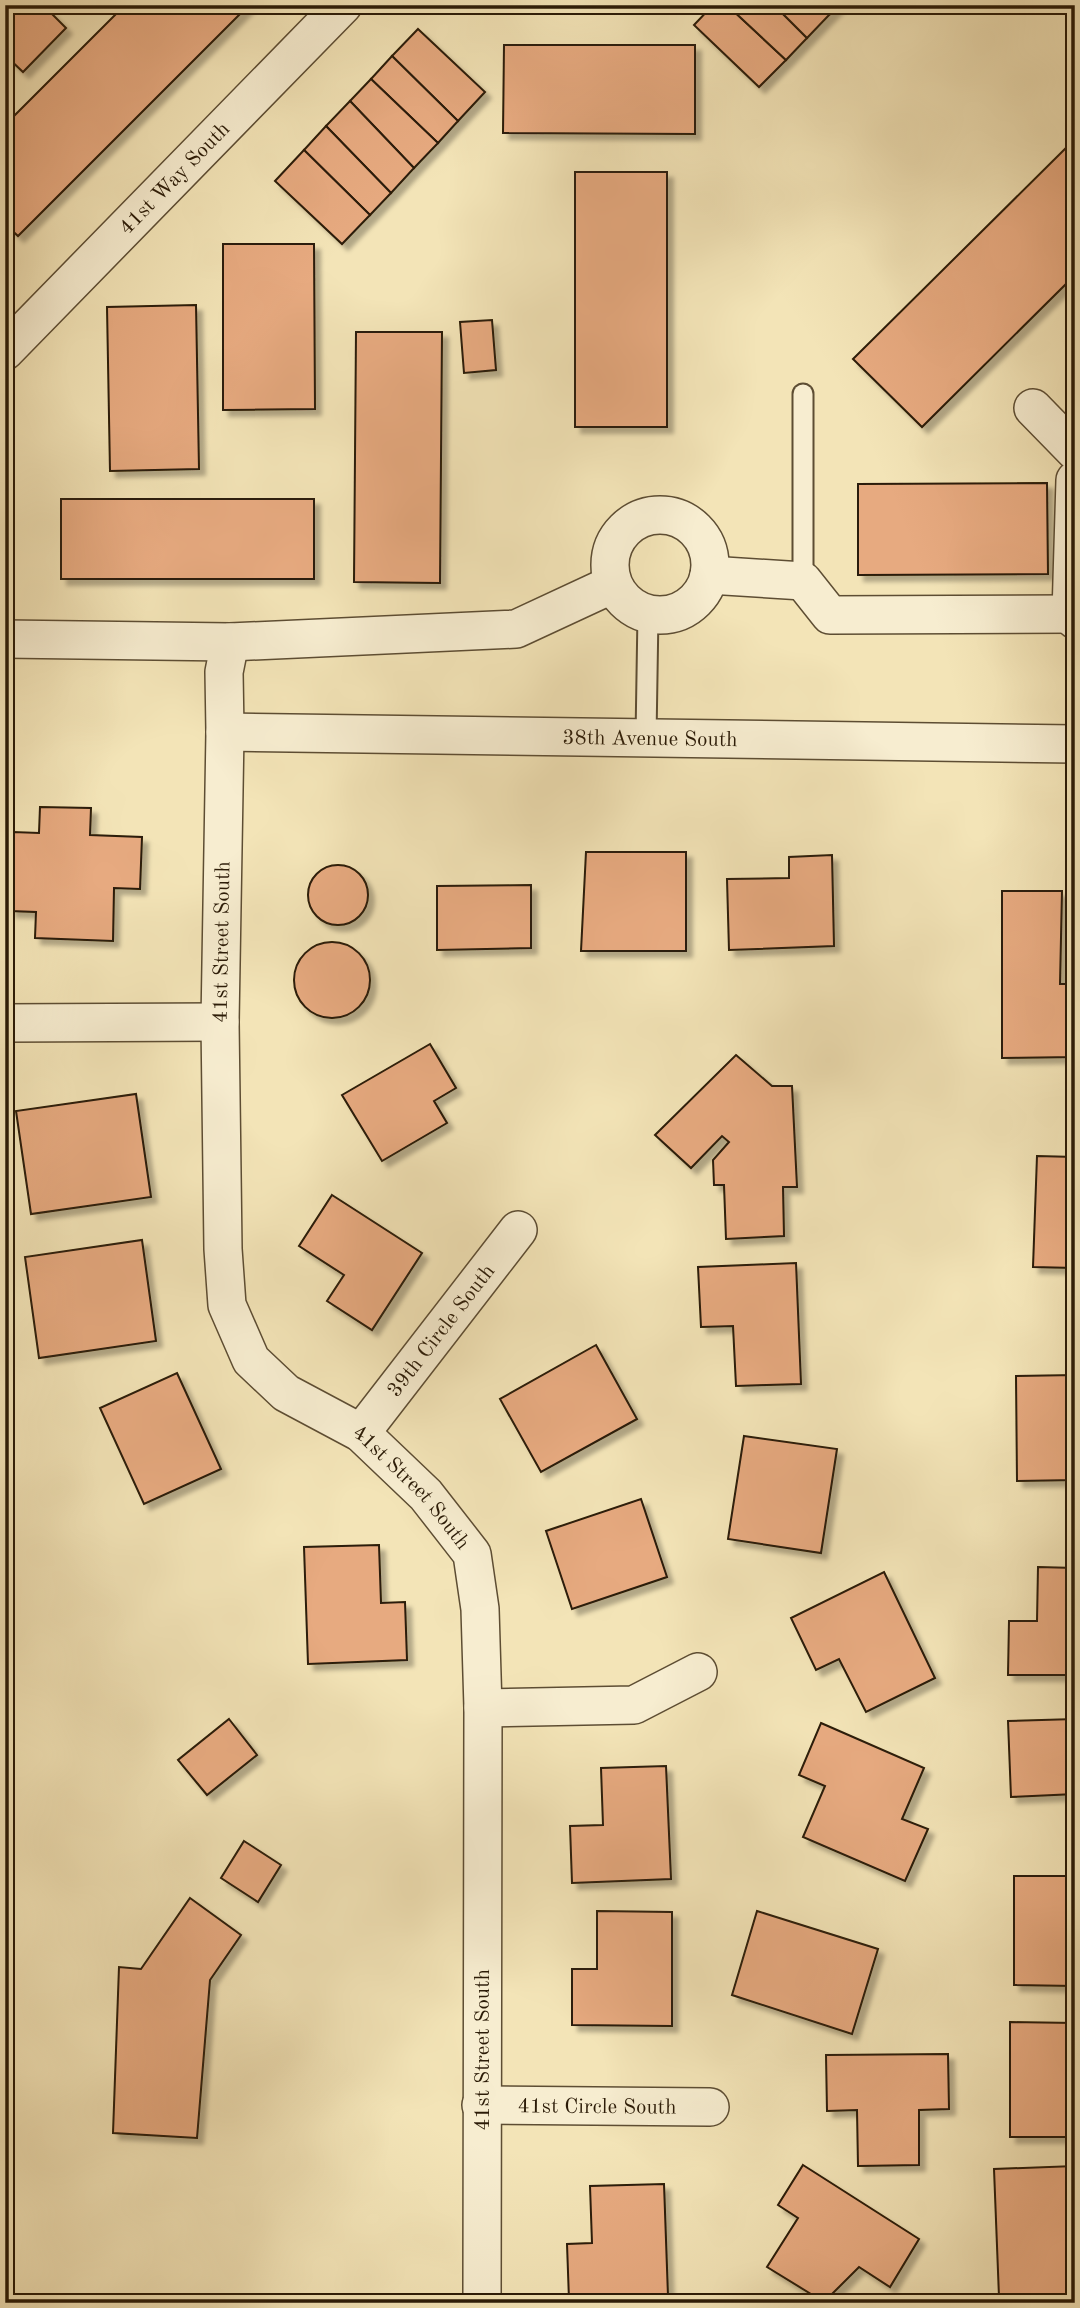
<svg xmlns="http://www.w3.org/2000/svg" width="1080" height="2308" font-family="'Old Standard TT',serif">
<defs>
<filter id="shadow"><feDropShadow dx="6" dy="6" stdDeviation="2" flood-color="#0004"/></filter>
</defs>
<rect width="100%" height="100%" fill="#f3e4b7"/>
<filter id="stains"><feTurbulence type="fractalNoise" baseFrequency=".00286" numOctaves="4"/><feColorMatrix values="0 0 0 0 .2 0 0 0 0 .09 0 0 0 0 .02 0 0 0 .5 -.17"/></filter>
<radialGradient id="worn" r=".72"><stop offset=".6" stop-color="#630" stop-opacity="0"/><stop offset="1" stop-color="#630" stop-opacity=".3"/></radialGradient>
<g fill="#e7aa80" stroke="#2b1b07" stroke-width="2" filter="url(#shadow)">
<path d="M 15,5 L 43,5 L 66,28 L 23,72 L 5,55 L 5,15 Z"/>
<path d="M 125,5 L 249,5 L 18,236 L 5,224 L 5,125 Z"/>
<path d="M 713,5 L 727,5 L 786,60 L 759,87 L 694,25 Z"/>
<path d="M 727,5 L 774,5 L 807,38 L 786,60 Z"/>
<path d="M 774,5 L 821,5 L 830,14 L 807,38 Z"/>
<path d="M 821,5 L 839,5 L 830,14 Z"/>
<path d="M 418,29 L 485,92 L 458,121 L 392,56 Z"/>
<path d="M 504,45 L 695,45 L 695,134 L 503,133 Z"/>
<path d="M 392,56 L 458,121 L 438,143 L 371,79 Z"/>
<path d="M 371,79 L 438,143 L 414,168 L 350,101 Z"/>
<path d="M 350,101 L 414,168 L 391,193 L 326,126 Z"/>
<path d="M 326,126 L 391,193 L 370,215 L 304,150 Z"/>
<path d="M 1075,139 L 1075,275 L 922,427 L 853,359 Z"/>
<path d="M 304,150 L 370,215 L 342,244 L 275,181 Z"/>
<rect x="575" y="172" width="92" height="255"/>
<path d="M 223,244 L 314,244 L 315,409 L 223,410 Z"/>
<path d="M 196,305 L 199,469 L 110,471 L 107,307 Z"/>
<path d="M 492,320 L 496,370 L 464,373 L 460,322 Z"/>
<path d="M 356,332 L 442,332 L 440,583 L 354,582 Z"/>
<path d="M 1047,483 L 1048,574 L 858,575 L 858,484 Z"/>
<rect x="61" y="499" width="253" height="80"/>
<path d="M 40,807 L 91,808 L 90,835 L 142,837 L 140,889 L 114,888 L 113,941 L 35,938 L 36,912 L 10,911 L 13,832 L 39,833 Z"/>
<path d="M 586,852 L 686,852 L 686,951 L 581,951 Z"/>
<path d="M 832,855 L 834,946 L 729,950 L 727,879 L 789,878 L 789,857 Z"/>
<circle cx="338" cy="895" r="30"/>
<path d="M 531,885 L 531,948 L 437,950 L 437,886 Z"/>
<path d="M 1002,891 L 1062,891 L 1060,984 L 1075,984 L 1075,1057 L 1002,1058 Z"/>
<circle cx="332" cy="980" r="38"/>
<path d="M 430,1044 L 456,1088 L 434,1101 L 447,1123 L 382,1161 L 342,1095 Z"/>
<path d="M 736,1055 L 772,1086 L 792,1086 L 797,1187 L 783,1187 L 784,1236 L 726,1239 L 724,1185 L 714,1185 L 713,1160 L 729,1142 L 722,1136 L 691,1168 L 655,1135 Z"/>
<path d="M 136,1094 L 151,1197 L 31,1214 L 16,1111 Z"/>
<path d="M 1037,1156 L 1075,1157 L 1075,1268 L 1033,1267 Z"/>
<path d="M 332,1195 L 422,1253 L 372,1330 L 327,1301 L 344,1275 L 299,1246 Z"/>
<path d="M 142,1240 L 156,1341 L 39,1358 L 25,1257 Z"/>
<path d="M 796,1263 L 801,1384 L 736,1386 L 733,1326 L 701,1327 L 698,1267 Z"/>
<path d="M 596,1345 L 637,1419 L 541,1472 L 500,1399 Z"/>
<path d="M 177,1373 L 221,1469 L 144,1504 L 100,1408 Z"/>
<path d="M 1075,1375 L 1075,1480 L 1017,1481 L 1016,1376 Z"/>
<path d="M 744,1436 L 837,1449 L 821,1553 L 728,1539 Z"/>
<path d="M 641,1499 L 667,1577 L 572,1609 L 546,1531 Z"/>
<path d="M 379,1545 L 381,1603 L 405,1602 L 407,1660 L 308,1664 L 304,1547 Z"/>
<path d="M 1038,1567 L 1075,1568 L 1075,1675 L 1008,1675 L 1009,1621 L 1037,1621 Z"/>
<path d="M 884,1572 L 935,1678 L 866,1712 L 839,1659 L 816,1670 L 791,1618 Z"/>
<path d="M 229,1719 L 257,1755 L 207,1795 L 178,1760 Z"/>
<path d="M 1075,1719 L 1075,1794 L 1011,1797 L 1008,1721 Z"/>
<path d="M 821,1723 L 924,1768 L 902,1819 L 928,1829 L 905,1881 L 803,1837 L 825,1786 L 799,1775 Z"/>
<path d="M 666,1766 L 671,1879 L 572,1883 L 570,1826 L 603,1825 L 601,1768 Z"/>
<path d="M 244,1841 L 281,1865 L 258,1902 L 221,1878 Z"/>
<path d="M 1014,1876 L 1075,1876 L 1075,1986 L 1014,1985 Z"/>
<path d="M 190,1898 L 241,1935 L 210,1980 L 197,2138 L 113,2133 L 119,1967 L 141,1969 Z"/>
<path d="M 597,1911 L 672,1912 L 672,2026 L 572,2025 L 572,1969 L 597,1969 Z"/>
<path d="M 757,1911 L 878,1949 L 852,2034 L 732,1995 Z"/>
<path d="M 1010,2022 L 1075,2023 L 1075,2137 L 1010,2137 Z"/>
<path d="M 948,2054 L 949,2109 L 919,2110 L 919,2165 L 858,2166 L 857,2110 L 827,2111 L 826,2055 Z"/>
<path d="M 803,2165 L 919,2239 L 890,2287 L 859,2267 L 824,2302 L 767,2267 L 798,2218 L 778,2205 Z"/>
<path d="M 1075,2166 L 1075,2294 L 999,2297 L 994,2169 Z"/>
<path d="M 664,2184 L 668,2296 L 569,2300 L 567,2244 L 592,2243 L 590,2186 Z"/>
</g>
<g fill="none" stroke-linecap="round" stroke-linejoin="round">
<g stroke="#5d4d33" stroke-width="23">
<g id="lane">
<path d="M 803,394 L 803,581"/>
<path d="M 646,737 L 648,614"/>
</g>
</g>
<g stroke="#5d4d33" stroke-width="40">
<g id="street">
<path id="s1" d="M 5,351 L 343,5"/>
<path d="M 1033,408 L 1075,451"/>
<path d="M 1075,480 L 1071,614 L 1075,620"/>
<circle cx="660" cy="565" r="50"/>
<path d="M 709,575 L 803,581 L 830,615 L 1071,614"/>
<path d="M 5,639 L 230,642 L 516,629 L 613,584"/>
<path id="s2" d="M 230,642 L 224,672 L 225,732 L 220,1022 L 223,1249 L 227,1305 L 251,1360 L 286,1393 L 361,1433 L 426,1495 L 472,1554 L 480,1609 L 483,1708 L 482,2303"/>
<path id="s3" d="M 225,732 L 1075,744"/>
<path d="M 5,1023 L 220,1022"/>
<path id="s4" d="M 361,1433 L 518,1230"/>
<path d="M 483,1708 L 634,1705 L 698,1672"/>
<path id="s5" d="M 481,2105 L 710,2107"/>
</g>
</g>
<use href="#lane" stroke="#f7edd0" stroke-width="19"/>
<use href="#street" stroke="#f7edd0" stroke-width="37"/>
</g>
<g text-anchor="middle" stroke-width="6" stroke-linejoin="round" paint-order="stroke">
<g font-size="21" fill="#2b1b07" stroke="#f7edd0">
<text dy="7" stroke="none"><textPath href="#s1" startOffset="242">41st Way South</textPath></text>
<text dy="7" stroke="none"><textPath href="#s3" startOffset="425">38th Avenue South</textPath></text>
<text transform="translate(221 942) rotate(-89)" y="7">41st Street South</text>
<text dy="7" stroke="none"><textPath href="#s4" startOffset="130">39th Circle South</textPath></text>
<text dy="7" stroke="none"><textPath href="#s2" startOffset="931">41st Street South</textPath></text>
<text transform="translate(482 2050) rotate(-90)" y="7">41st Street South</text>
<text dy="7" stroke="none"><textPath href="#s5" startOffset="116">41st Circle South</textPath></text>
</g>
</g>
<rect width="1080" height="2308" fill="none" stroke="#f3e4b7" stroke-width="28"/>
<rect x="7" y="7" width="1066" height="2294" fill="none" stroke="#2b1b07" stroke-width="3.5"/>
<rect x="14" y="14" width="1052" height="2280" fill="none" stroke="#2b1b07" stroke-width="2"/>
<rect width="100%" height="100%" filter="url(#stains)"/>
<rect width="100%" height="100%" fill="url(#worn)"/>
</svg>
